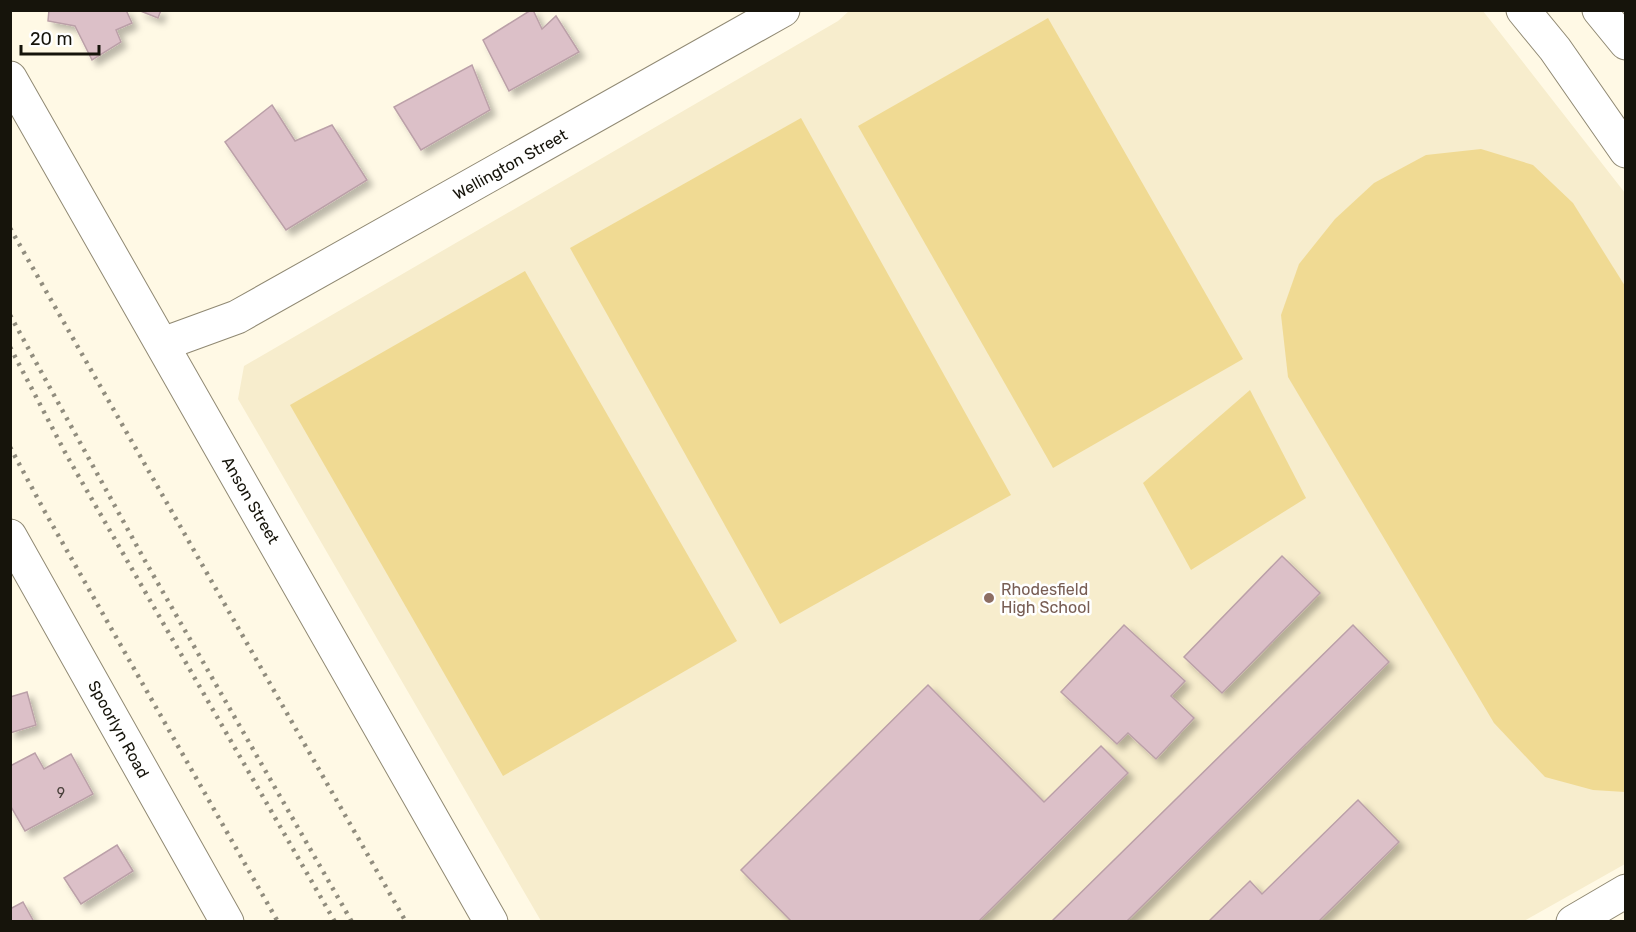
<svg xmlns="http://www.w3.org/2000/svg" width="1636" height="932" font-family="Rubik,sans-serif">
<defs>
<filter id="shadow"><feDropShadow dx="5.5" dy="5.5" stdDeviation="3" flood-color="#0004"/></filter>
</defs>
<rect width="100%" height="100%" fill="#fff9e5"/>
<path fill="#f7edcd" d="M 849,11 L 1483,11 L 1625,193 L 1625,864 L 1524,921 L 541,921 L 238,399 L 244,366 L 838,21 Z"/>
<g fill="#f0da93">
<path d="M 1048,18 L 1243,359 L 1053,468 L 858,126 Z"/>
<path d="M 801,118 L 1011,495 L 780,624 L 570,248 Z"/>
<path d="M 1481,149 L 1533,165 L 1573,203 L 1625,286 L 1625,792 L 1593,790 L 1545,777 L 1494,723 L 1288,377 L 1281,315 L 1299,264 L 1335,219 L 1374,183 L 1426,155 Z"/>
<path d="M 525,271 L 737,641 L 503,776 L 290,405 Z"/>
<path d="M 1250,390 L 1306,498 L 1191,570 L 1143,483 Z"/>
</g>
<g fill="#dcc0c8" stroke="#bba0a8" stroke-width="1.5" filter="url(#shadow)">
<path d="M 49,10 L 126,10 L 132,23 L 116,30 L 121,42 L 92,60 L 75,26 L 48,21 Z"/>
<path d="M 138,10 L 161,10 L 158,18 Z"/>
<path d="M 531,10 L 533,10 L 542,29 L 556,16 L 579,52 L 509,91 L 483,40 Z"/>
<path d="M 472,65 L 490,110 L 421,150 L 394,107 Z"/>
<path d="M 272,105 L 295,141 L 332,125 L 367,180 L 286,230 L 225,142 Z"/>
<path d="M 1282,556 L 1320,593 L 1222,693 L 1184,657 Z"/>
<path d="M 1124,625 L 1185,681 L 1171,696 L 1194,718 L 1156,759 L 1128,733 L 1117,744 L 1061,692 Z"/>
<path d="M 1353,625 L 1389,662 L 1126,922 L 1051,922 Z"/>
<path d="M 928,685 L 1044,802 L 1101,746 L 1128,773 L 978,922 L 792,922 L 741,870 Z"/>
<path d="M 27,692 L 36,725 L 10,733 L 10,697 Z"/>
<path d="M 35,753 L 44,769 L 71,754 L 93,794 L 25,831 L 10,805 L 10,766 Z"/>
<path d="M 1358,800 L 1399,842 L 1318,922 L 1208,922 L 1250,881 L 1262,894 Z"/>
<path d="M 117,845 L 133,871 L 81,904 L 64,878 Z"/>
<path d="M 23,902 L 34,922 L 10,922 L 10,909 Z"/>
</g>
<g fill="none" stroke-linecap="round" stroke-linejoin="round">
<g stroke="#908973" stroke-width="35">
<g id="minor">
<path d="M 1523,10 L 1555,49 L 1626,151"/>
<path d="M 10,78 L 491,922"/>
<path d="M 163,344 L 237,317 L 783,10"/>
<path d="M 10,536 L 227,922"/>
<path d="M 1573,922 L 1626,891"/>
</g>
</g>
<g stroke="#908973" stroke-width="35">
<path id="major" d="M 1599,10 L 1626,43"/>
</g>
<use href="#minor" stroke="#fff" stroke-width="33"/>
<use href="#major" stroke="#fff" stroke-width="33"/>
<g stroke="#918d7e" stroke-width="4.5" stroke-dasharray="3 6" stroke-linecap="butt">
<path d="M 10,228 L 406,922"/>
<path d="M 10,315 L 144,559 L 352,922"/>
<path d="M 10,347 L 67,456 L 335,922"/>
<path d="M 10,447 L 45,512 L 278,922"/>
</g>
</g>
<circle fill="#8d6e63" stroke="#fff" stroke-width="2" cx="989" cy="598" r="6"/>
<g text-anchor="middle" stroke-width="5" stroke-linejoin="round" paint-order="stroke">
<g font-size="14" fill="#483f3a">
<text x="61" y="798">9</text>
</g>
<g font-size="16" fill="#16140b" stroke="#fff">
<text transform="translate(510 164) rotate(-29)" y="6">Wellington Street</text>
<text transform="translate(251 500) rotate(60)" y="6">Anson Street</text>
<text transform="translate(119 729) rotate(61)" y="6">Spoorlyn Road</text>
</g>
<g font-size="16" fill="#785e54" stroke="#fff" text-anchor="start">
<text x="1001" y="595">Rhodesfield<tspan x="1001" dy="18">High School</tspan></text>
</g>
</g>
<rect width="1636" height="932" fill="none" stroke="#16140b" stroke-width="24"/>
<path d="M21 45v9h78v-9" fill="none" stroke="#16140b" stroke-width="3"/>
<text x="30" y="45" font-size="18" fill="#16140b" stroke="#ffffff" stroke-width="4.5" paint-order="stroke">20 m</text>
</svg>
